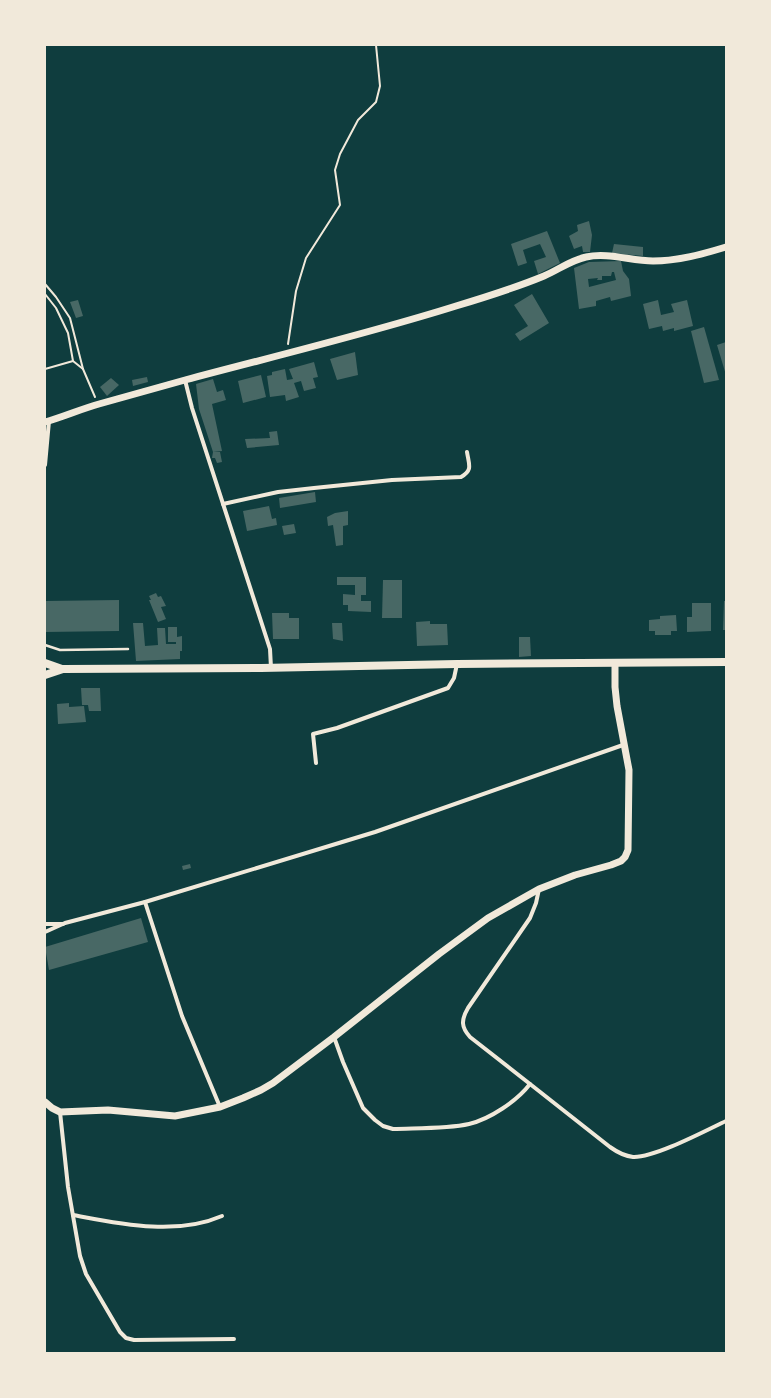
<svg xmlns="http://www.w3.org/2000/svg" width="771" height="1398" font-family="Barlow,sans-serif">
<rect width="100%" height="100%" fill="#0f3d3e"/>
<g fill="#486865" fill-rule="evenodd">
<path d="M 589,221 L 592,235 L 590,252 L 583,252 L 582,246 L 574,249 L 569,236 L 578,231 L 577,225 Z"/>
<path d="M 547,231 L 560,263 L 538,274 L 534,261 L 546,257 L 540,244 L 523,250 L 527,263 L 518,266 L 511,244 Z"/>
<path d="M 614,244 L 643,247 L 643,256 L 612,253 Z"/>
<path d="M 621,261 L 623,271 L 629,279 L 631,296 L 611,301 L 610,297 L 596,301 L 596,306 L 579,309 L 574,268 L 589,262 ZM 612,272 L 614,272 L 616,280 L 589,287 L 588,279 L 598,278 L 597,280 L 602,280 L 602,276 L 611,276 Z"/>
<path d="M 532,294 L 549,323 L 520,341 L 515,334 L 528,326 L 514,305 Z"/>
<path d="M 78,300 L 83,316 L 76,318 L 70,302 Z"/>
<path d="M 658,300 L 661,315 L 674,312 L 671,304 L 687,300 L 693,326 L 674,331 L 674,328 L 663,331 L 662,326 L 649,329 L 643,304 Z"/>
<path d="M 704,327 L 719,380 L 704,383 L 691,331 Z"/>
<path d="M 726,342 L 726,375 L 717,345 Z"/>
<path d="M 355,352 L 358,375 L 337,380 L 330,359 Z"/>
<path d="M 314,362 L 318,377 L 313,378 L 316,388 L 304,391 L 301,381 L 294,383 L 299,397 L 286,401 L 285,395 L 270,397 L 267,376 L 272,375 L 272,372 L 285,369 L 287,380 L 293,379 L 289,369 Z"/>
<path d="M 261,375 L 266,397 L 243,403 L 238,381 Z"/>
<path d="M 147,377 L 148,382 L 133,386 L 132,380 Z"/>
<path d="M 111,378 L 119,385 L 107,396 L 100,387 Z"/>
<path d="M 213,379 L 217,392 L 223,390 L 226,400 L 212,404 L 222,451 L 213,452 L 220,452 L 222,462 L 217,463 L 215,458 L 212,458 L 213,452 L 199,409 L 196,384 Z"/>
<path d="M 277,431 L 279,445 L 247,448 L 245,439 L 270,438 L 269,432 Z"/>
<path d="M 315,492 L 316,502 L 280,508 L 279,498 Z"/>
<path d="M 269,506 L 272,519 L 276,518 L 277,525 L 247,531 L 243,511 Z"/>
<path d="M 348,511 L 348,525 L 343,526 L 343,545 L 336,546 L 333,525 L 328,526 L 327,517 L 335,513 Z"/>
<path d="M 294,524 L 296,533 L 284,535 L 282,526 Z"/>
<path d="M 337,577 L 366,577 L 366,595 L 361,595 L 361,601 L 371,601 L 371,612 L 348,611 L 348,605 L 343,605 L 343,594 L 355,595 L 355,585 L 337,585 Z"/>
<path d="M 383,580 L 402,580 L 402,618 L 382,618 Z"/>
<path d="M 156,593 L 158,597 L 161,596 L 166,606 L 161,607 L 166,619 L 158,622 L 149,600 L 151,600 L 149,596 Z"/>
<path d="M 119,600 L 119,631 L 45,632 L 45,601 Z"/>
<path d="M 724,601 L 726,601 L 726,630 L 723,630 Z"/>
<path d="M 692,603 L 711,603 L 711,631 L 687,632 L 687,617 L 692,617 Z"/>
<path d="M 272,613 L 289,613 L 289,618 L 299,618 L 299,639 L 273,639 Z"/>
<path d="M 676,615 L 677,631 L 671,631 L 671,635 L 655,635 L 655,631 L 649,631 L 649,620 L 660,619 L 660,616 Z"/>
<path d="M 430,621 L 430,624 L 447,624 L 448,645 L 417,646 L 416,622 Z"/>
<path d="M 133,623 L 143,623 L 145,646 L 158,645 L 157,628 L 165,628 L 166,644 L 176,644 L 176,642 L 168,642 L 168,627 L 177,627 L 177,637 L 182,636 L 182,651 L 180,651 L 180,659 L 136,661 Z"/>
<path d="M 332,623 L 342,623 L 343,641 L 333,639 Z"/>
<path d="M 519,637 L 530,637 L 531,656 L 519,657 Z"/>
<path d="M 81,688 L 100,688 L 101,711 L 89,711 L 88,705 L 82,705 Z"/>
<path d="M 69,703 L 69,707 L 84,706 L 86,722 L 58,724 L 57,704 Z"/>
<path d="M 190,864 L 191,868 L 183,870 L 182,866 Z"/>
<path d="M 141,918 L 148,942 L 49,970 L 45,947 Z"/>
</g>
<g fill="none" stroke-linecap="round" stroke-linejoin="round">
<g stroke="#f1e9da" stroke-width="2">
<path d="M 45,284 L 56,297 L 70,318 L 83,369 L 95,397"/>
<path d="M 45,294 L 56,308 L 68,333 L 73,361 L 83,369"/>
<path d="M 288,344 L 296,291 L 306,258 L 340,205 L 335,170 L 340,154 L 358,120 L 376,102 L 380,86 L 376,45"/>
<path d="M 45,369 L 73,361"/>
</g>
<path stroke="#f1e9da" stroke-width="2.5" d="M 45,645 L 60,650 L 128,649"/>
<g stroke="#f1e9da" stroke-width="4">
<path d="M 185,380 L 192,408 L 270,649 L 271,668"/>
<path d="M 45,465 L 49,421"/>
<path d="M 223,504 L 278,492 L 314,488 L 392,480 L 461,477 C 473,470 469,465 467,452"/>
<path d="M 316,763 L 313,734 L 337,728 L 448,688 L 454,678 L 457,664"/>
<path d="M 145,902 L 182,1016 L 220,1107"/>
<path d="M 45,924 L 63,924"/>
<path d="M 45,932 L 65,923 L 145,902 L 375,832 L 623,745"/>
<path d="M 334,1037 L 343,1062 L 363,1108 L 375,1120 L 383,1126 L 393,1129 C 416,1128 447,1129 469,1124 C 490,1119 517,1101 530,1084 L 470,1037 C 461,1027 461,1020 468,1008 L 530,918 L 536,903 L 539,889"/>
<path d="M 530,1084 L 610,1147 C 617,1152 624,1156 633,1157 C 654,1158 705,1131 726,1121"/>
<path d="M 60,1112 L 68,1187 L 80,1256 L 86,1274 L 120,1332 L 126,1338 L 134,1340 L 234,1339"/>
<path d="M 73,1215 C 121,1224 176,1236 222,1216"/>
</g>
<g stroke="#f1e9da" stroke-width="7">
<path d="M 45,422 C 63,417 81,409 99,404 C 128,396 156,388 185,380 C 275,356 367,334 456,306 C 486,297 515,288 544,276 C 558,270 571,260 586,257 C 608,252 631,261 653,261 C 678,261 703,254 726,247"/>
<path d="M 45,1102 L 52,1108 L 60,1112 L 108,1110 L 175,1116 L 220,1107 L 243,1098 L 261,1090 L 273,1083 L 334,1037 L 439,954 L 488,918 L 539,889 L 575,875 L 611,865 L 621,861 L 625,857 L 628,850 L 629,770 L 617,706 L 615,687 L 615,664"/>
</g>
<g stroke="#f1e9da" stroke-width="8">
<path d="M 45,663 L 62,669"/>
<path d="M 45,675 L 63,669 L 261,668 L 457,664 L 726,662"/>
</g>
</g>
<rect width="771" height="1398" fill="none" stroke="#f1e9da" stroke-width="92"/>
</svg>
